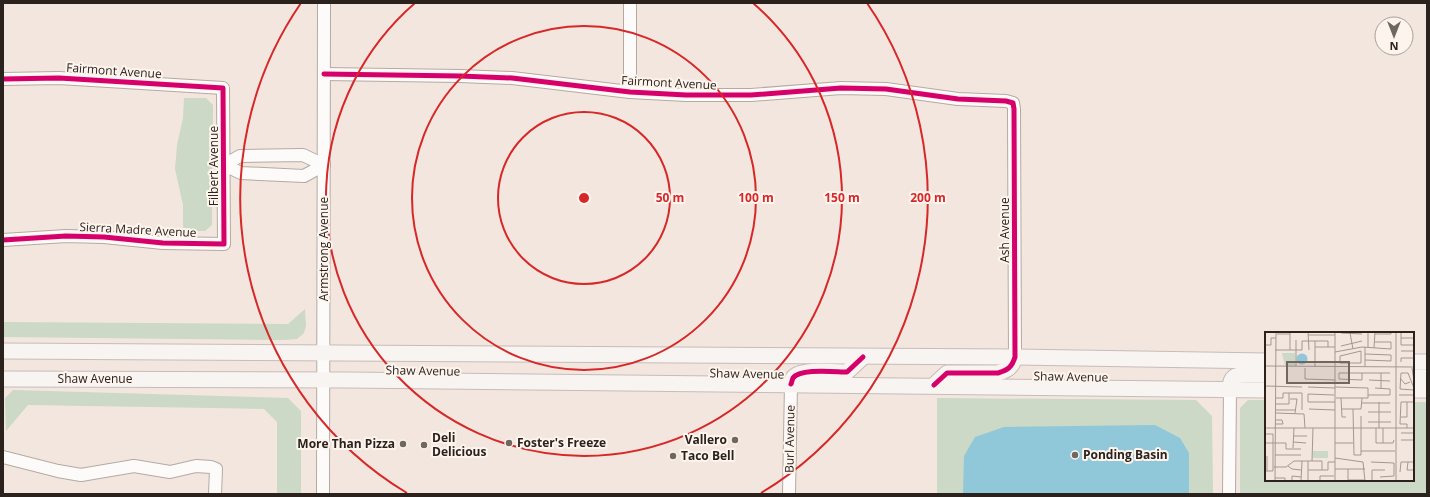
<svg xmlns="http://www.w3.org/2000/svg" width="1430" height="497" font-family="'Open Sans',sans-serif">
<rect width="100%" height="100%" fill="#f3e6de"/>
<g fill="#cbd9c6">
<path d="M 184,98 L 206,98 L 213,105 L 212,225 L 205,231 L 183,231 L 183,205 L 175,169 L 177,145 L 183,118 Z"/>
<path d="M 305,309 L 306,326 L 304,333 L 297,339 L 284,340 L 3,337 L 3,322 L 288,324 Z"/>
<path d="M 13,390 L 288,398 L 301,411 L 301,494 L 277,494 L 277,422 L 264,409 L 28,405 L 6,431 L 5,398 Z"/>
<path d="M 937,398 L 1196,400 L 1212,416 L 1213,494 L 937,494 Z"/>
<path d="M 1248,400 L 1266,400 L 1266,480 L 1413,480 L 1413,402 L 1427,402 L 1427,494 L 1240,494 L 1240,408 Z"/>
</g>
<path fill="#90c7d9" d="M 1155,425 L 1180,438 L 1189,453 L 1189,494 L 963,494 L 964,456 L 975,437 L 1004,427 Z"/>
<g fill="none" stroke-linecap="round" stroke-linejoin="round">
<g stroke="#b4aaa3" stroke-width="14">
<g id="minor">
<path d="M 324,74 L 460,76 L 512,78 L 630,92 L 686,95 L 751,95 L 841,88 L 886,89 L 958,99 L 1006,101 L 1013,103 L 1014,109 L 1015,357"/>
<path d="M 3,79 L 59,78 L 223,88 L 224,244 L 163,243 L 104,237 L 66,236 L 3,240"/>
<path d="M 630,92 L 630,3"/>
<path d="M 224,165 L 241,173 L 304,176 L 324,165"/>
<path d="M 224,165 L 240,156 L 303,155 L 324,165"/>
<path d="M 3,457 L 58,471 L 81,475 L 134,466 L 170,472 L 196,466 L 211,467 L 216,469 L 215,494"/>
<path d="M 323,494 L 324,3"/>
<path d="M 789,494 L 791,384"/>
<path d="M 1229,494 L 1230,389"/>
</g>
</g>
<g stroke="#c6bcb9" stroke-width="17">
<g id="major">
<path d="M 3,351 L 1015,357 L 1266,361"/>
<path d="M 1413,362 L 1427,362"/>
<path d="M 1413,377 L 1427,377"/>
<path d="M 3,379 L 348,380 L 1266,390"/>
<path d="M 791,384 C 792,382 792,380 793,378 C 800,368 835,372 847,372 L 863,357"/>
<path d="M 934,385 L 947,373 L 998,373 C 1008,370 1012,367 1015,357"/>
<path d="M 1230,389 C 1230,385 1230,380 1234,377 C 1239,373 1259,375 1266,375"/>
<path d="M 1413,390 L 1427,390"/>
</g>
</g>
<use href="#minor" stroke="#fdfbfa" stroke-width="12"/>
<use href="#major" stroke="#f7f4f2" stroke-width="15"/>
<g stroke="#fef4ee" stroke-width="8">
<g id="cycleway">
<path d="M 324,74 L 460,76 L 512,78 L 630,92 L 686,95 L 751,95 L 841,88 L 886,89 L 958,99 L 1006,101 L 1013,103 L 1014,109 L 1015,357 C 1012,367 1008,370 998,373 L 947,373 L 934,385"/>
<path d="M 3,79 L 59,78 L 223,88 L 224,244 L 163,243 L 104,237 L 66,236 L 3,240"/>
<path d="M 791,384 C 792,382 792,380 793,378 C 800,368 835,372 847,372 L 863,357"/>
</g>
</g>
<use href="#cycleway" stroke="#d6006c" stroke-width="5"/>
</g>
<g fill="none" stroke="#d62828" stroke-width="2">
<circle cx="584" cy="198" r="86"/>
<circle cx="584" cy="198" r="172"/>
<path d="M753 3A258 258 0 1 1 415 3"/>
<path d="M407 493A344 344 0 0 1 301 3M867 3A344 344 0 0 1 761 493"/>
</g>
<g fill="#716761" stroke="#fef4ee" stroke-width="1.5">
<circle cx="735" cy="440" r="4"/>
<circle cx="509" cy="443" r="4"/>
<circle cx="403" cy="444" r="4"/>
<circle cx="424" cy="445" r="4"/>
<circle cx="1075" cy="455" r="4"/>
<circle cx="673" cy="456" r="4"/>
</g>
<g text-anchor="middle" stroke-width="4" stroke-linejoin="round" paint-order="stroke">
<g font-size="12" fill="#2b221d" stroke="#fef4ee">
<text transform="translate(114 71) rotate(4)" y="4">Fairmont Avenue</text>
<text transform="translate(669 83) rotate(3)" y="4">Fairmont Avenue</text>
<text transform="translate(214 166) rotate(-90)" y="4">Filbert Avenue</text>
<text transform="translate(138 230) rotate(3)" y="4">Sierra Madre Avenue</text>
<text transform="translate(1005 230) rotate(-90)" y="4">Ash Avenue</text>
<text transform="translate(324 249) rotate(-90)" y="4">Armstrong Avenue</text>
<text transform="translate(423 371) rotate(1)" y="4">Shaw Avenue</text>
<text transform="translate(747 374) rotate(1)" y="4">Shaw Avenue</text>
<text transform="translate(1071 377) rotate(1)" y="4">Shaw Avenue</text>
<text x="95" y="383">Shaw Avenue</text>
<text transform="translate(790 439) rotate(-89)" y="4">Burl Avenue</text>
</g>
<g font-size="12" font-weight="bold" fill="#2b221d" stroke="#fef4ee" text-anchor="start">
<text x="432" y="442">Deli<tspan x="432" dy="14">Delicious</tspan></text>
<text x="727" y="444" text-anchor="end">Vallero</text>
<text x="517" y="447">Foster's Freeze</text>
<text x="395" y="448" text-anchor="end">More Than Pizza</text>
<text x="1083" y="459">Ponding Basin</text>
<text x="681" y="460">Taco Bell</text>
</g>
</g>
<g transform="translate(1265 332)">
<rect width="149" height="149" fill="#f3e6de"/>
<path d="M 17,21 L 30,21 L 30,34 L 20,34 ZM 48,119 L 63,119 L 63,126 L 48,126 Z" fill="#cbd9c6"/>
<path d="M31.5 27a5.5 5.5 0 1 1 11 0a5.5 5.5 0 1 1-11 0Z" fill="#90c7d9"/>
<path fill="none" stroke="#a39891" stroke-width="1" d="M 43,0 L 44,18M 136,0 L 136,13 L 149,13M 25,1 L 25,18M 76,1 L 97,2M 85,1 L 88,17M 12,2 L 25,2M 110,2 L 126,2 L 126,0M 43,3 L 70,3M 136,6 L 149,6M 0,13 L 6,13 L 6,6 L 11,6M 76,14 L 97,9M 50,15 L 70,15M 103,15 L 103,0M 109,16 L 110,0M 10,18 L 37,18 L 37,9 L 63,9 L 63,15M 96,19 L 96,31 L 75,31 L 75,24 ZM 136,19 L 149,19M 70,20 L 97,15 L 126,17 L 126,10 L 110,10M 100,28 L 126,29 L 126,23 L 100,22M 136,30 L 136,26 L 149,26M 0,34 L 149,35M 31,34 L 31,8M 100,34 L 100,15M 50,35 L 50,9M 40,36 L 40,47 L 70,48M 147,36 L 149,49M 97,41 L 97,48 L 74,47 L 74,41 L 125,41M 135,46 L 140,52 L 145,50M 104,48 L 125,49M 0,54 L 37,55M 43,55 L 70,56M 70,55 L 103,56 L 103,66 L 71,66M 116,56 L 116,41M 149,56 L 143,41 L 136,41 L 135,57 L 149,58M 69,63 L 43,62 L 43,70 L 70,70M 103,63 L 125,63 L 125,57 L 110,56M 134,63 L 149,63M 11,66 L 18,66 L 18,61 L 37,61 L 37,78M 76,66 L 77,85 L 81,85M 25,67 L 32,67 L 30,81M 114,70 L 114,96M 97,71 L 125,71M 11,72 L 24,72 L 24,61M 44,77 L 70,78M 77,77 L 96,77 L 97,66M 88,77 L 89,123 L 96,123 L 96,84M 10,78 L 30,78M 103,80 L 126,80M 11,81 L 39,82 L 40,96M 136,85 L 142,85 L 142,70M 103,90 L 126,90M 10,92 L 18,92 L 17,88 L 11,88M 0,96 L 149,96M 111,96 L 111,111 L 128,111 L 129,108M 142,96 L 142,92 L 135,92 L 136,70 L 149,70M 136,101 L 149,101M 0,102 L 8,102 L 8,139 L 0,139M 29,104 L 42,104M 136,108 L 149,108M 28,110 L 41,111M 0,111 L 21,111 L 21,117 L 36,117M 70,111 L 88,111M 118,111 L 118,96M 28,116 L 29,96M 96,119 L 130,119M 10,123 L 36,123M 70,126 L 98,130 L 100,149M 47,129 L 48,96M 106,130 L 129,131 L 129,144 L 115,145M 143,130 L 142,138 L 149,138M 23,134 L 27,137 L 36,138M 9,135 L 21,135 L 29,129 L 57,129 L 57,138M 70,137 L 100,137M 83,137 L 83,148 L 100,148M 43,138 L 63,138 L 63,130 L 70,130M 2,139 L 2,124M 135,140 L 136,130 L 149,130M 10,146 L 20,146 L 20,149M 43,148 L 43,129M 10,149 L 11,0M 27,149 L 27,144 L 36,145M 36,149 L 37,129M 55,149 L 55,144 L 69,144M 70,149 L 70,0M 107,149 L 107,138 L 120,138M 131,149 L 131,0"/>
<path fill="#716761" fill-opacity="0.15" stroke="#716761" stroke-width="2" d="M 22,30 L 84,30 L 84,51 L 22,51 Z"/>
<rect width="149" height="149" fill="none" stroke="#2b221d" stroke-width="2"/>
</g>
<circle cx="584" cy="198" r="6" fill="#d62828" stroke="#fef4ee" stroke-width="2"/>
<g font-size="12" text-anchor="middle" font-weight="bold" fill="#d62828" stroke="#fef4ee" stroke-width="4" stroke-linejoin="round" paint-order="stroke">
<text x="670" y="202">50 m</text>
<text x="756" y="202">100 m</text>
<text x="842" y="202">150 m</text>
<text x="928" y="202">200 m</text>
</g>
<rect width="1430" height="497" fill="none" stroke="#2b221d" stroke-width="8"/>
<g transform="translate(1394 36) rotate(180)"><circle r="19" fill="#fef4ee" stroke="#aaa09a"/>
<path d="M0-3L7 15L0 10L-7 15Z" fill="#716761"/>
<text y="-6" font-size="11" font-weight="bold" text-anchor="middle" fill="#2b221d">N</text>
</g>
</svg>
